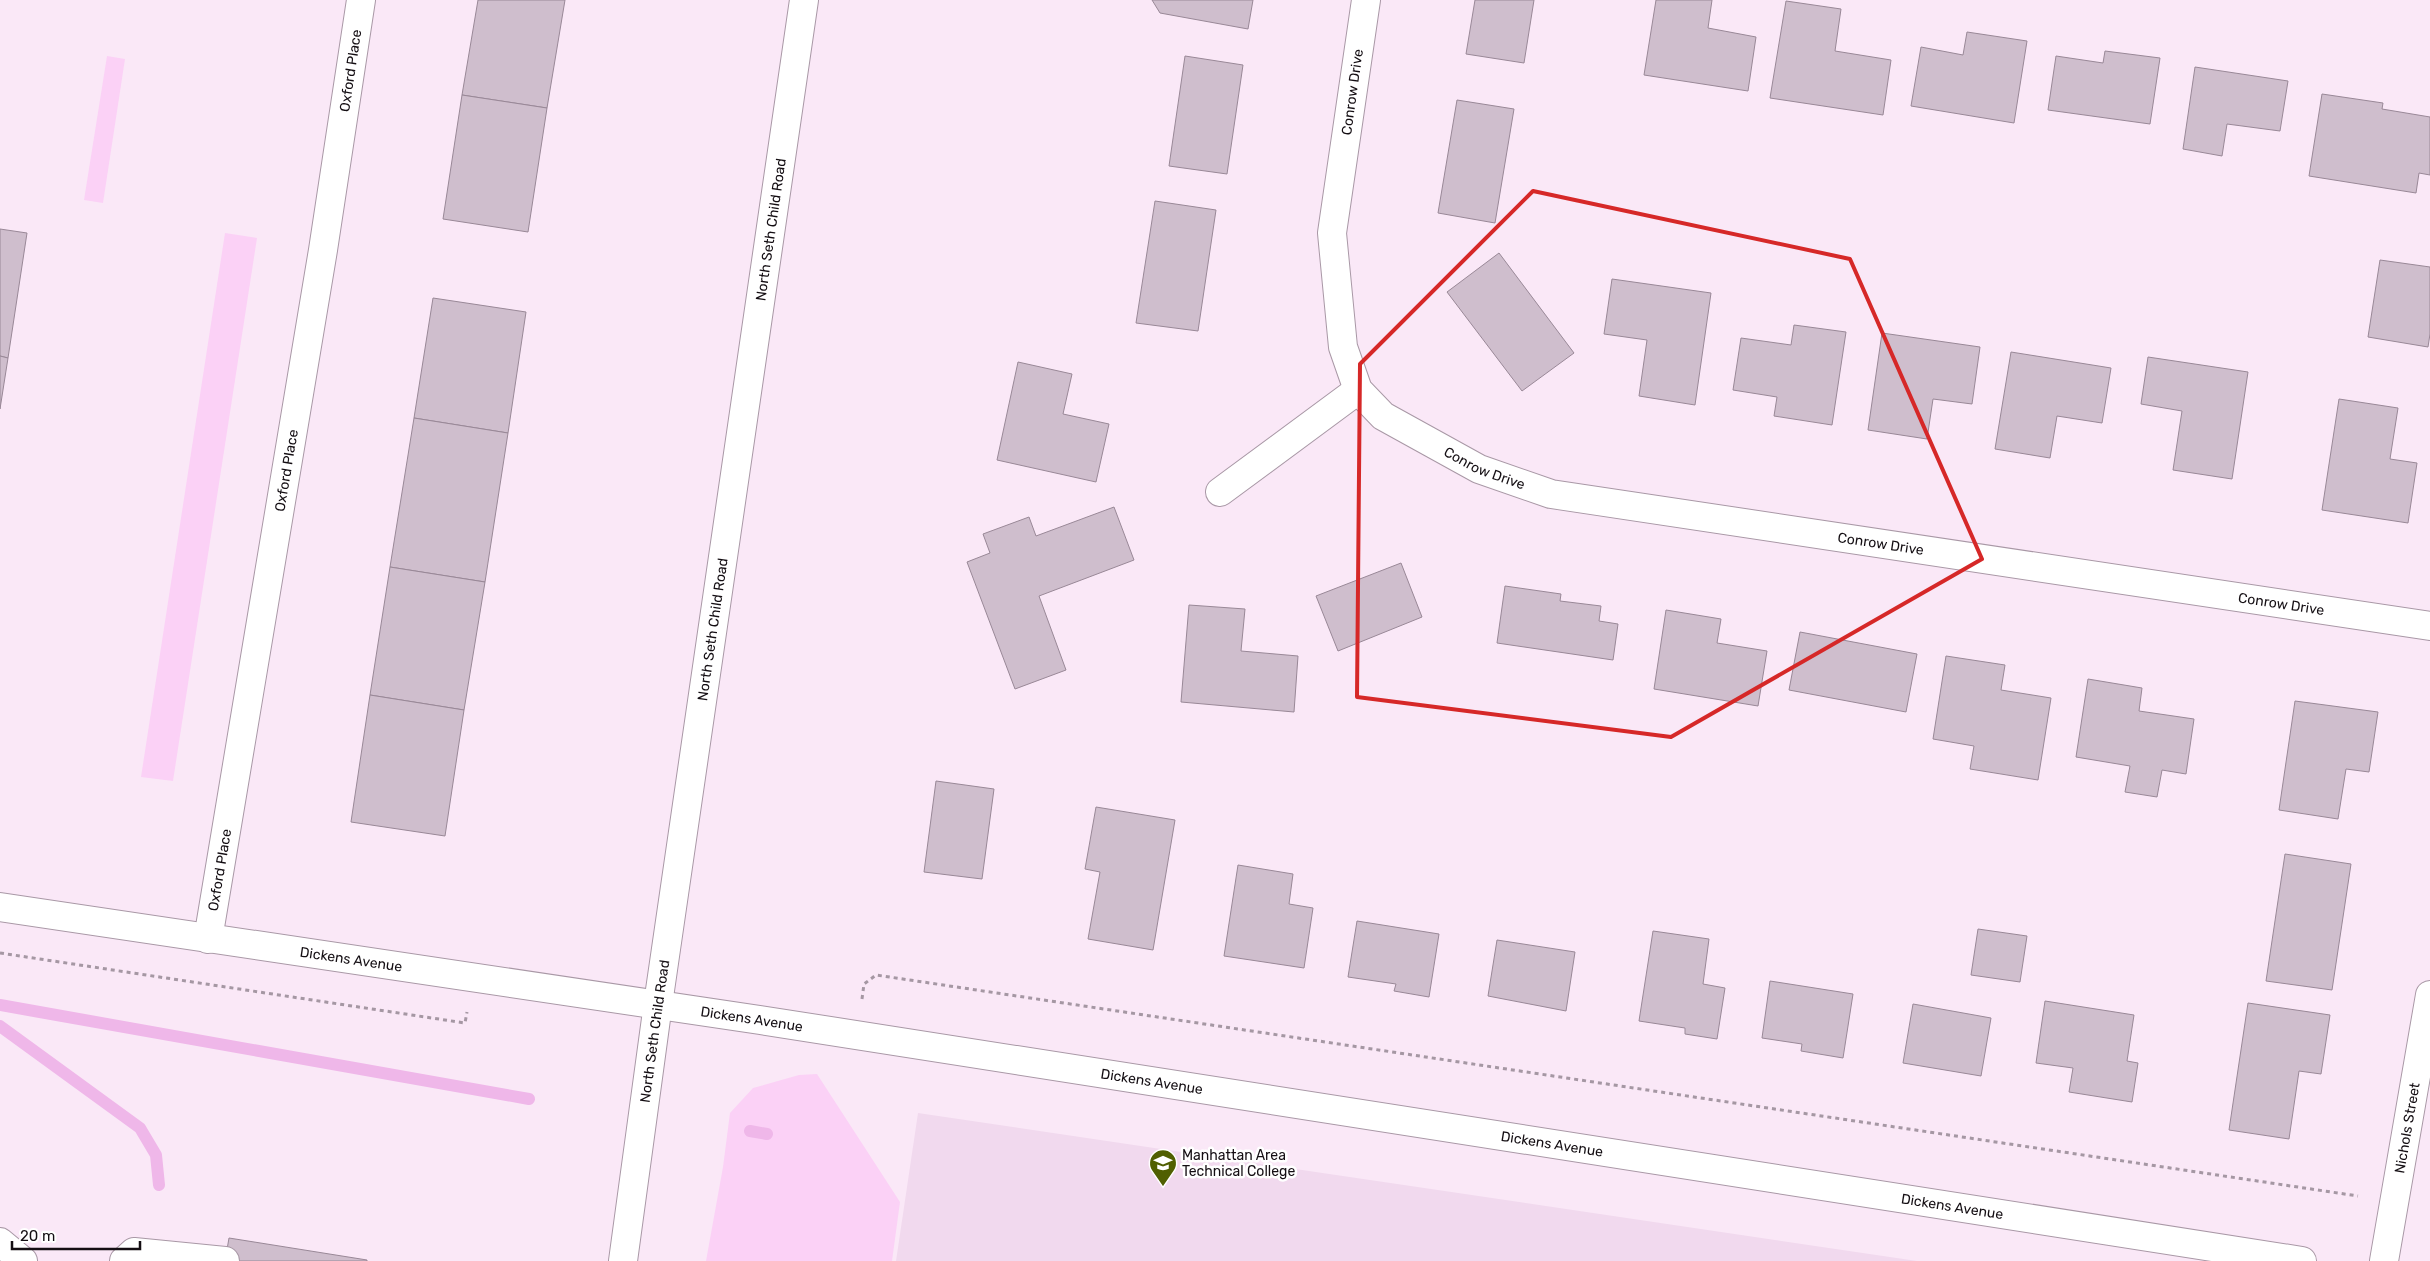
<svg xmlns="http://www.w3.org/2000/svg" width="2430" height="1261" font-family="Rubik,sans-serif">
<rect width="100%" height="100%" fill="#fae8f7"/>
<path fill="#f1d9ee" d="M 918,1113 L 1917,1261 L 896,1261 Z"/>
<g fill="#fbd1f6">
<path d="M 107,56 L 125,59 L 103,203 L 84,200 Z"/>
<path d="M 225,233 L 257,238 L 173,781 L 141,777 Z"/>
<path d="M 817,1074 L 900,1202 L 892,1261 L 706,1261 L 723,1167 L 730,1113 L 753,1088 L 799,1075 Z"/>
</g>
<g fill="none" stroke-linecap="round" stroke-linejoin="round">
<g stroke="#efb7e9" stroke-width="12">
<path d="M 0,1005 L 529,1099"/>
<path d="M 0,1026 L 140,1128 L 156,1155 L 159,1185"/>
<path d="M 750,1131 L 767,1134"/>
</g>
</g>
<g fill="#cfbecd" stroke="#998897">
<path d="M 478,0 L 565,0 L 547,108 L 462,95 Z"/>
<path d="M 1152,0 L 1253,0 L 1248,29 L 1160,13 Z"/>
<path d="M 1475,0 L 1534,0 L 1524,63 L 1466,54 Z"/>
<path d="M 1656,0 L 1712,0 L 1708,28 L 1756,37 L 1748,91 L 1644,75 Z"/>
<path d="M 1786,1 L 1841,9 L 1835,51 L 1891,60 L 1883,115 L 1770,98 Z"/>
<path d="M 1967,32 L 2027,41 L 2014,123 L 1911,106 L 1921,47 L 1963,55 Z"/>
<path d="M 2105,51 L 2160,58 L 2150,124 L 2048,110 L 2056,56 L 2103,63 Z"/>
<path d="M 1185,56 L 1243,65 L 1227,174 L 1169,166 Z"/>
<path d="M 2195,67 L 2288,81 L 2280,131 L 2227,124 L 2222,156 L 2183,149 Z"/>
<path d="M 2322,94 L 2383,103 L 2382,109 L 2430,117 L 2430,175 L 2419,173 L 2416,193 L 2309,176 Z"/>
<path d="M 462,95 L 547,108 L 528,232 L 443,219 Z"/>
<path d="M 1457,100 L 1514,109 L 1495,223 L 1438,213 Z"/>
<path d="M 1155,201 L 1216,210 L 1198,331 L 1136,323 Z"/>
<path d="M 0,229 L 27,233 L 8,358 L 0,356 Z"/>
<path d="M 1499,253 L 1574,353 L 1522,391 L 1447,292 Z"/>
<path d="M 2380,260 L 2430,267 L 2430,334 L 2428,347 L 2368,337 Z"/>
<path d="M 1612,279 L 1711,293 L 1695,405 L 1639,396 L 1647,340 L 1604,334 Z"/>
<path d="M 433,298 L 526,312 L 508,433 L 414,418 Z"/>
<path d="M 1794,325 L 1846,332 L 1832,425 L 1774,416 L 1777,397 L 1733,390 L 1741,338 L 1791,345 Z"/>
<path d="M 1882,333 L 1980,347 L 1972,404 L 1933,399 L 1927,439 L 1868,430 Z"/>
<path d="M 2011,352 L 2111,368 L 2102,423 L 2057,416 L 2050,458 L 1995,449 Z"/>
<path d="M 0,356 L 8,358 L 0,409 Z"/>
<path d="M 2148,357 L 2248,372 L 2232,479 L 2173,470 L 2182,411 L 2141,404 Z"/>
<path d="M 1018,362 L 1072,374 L 1063,414 L 1109,424 L 1096,482 L 997,460 Z"/>
<path d="M 2339,399 L 2398,408 L 2390,459 L 2417,463 L 2408,523 L 2322,510 Z"/>
<path d="M 414,418 L 508,433 L 485,582 L 390,567 Z"/>
<path d="M 1114,507 L 1134,560 L 1039,596 L 1066,670 L 1015,689 L 967,562 L 990,553 L 983,534 L 1029,517 L 1036,536 Z"/>
<path d="M 1401,563 L 1422,617 L 1338,651 L 1316,596 Z"/>
<path d="M 390,567 L 485,582 L 464,710 L 370,695 Z"/>
<path d="M 1505,586 L 1561,594 L 1560,601 L 1601,606 L 1599,621 L 1618,624 L 1613,660 L 1497,643 Z"/>
<path d="M 1189,605 L 1245,609 L 1241,651 L 1298,656 L 1294,712 L 1181,702 Z"/>
<path d="M 1666,610 L 1721,619 L 1717,643 L 1767,651 L 1758,706 L 1654,689 Z"/>
<path d="M 1800,632 L 1917,654 L 1906,712 L 1789,690 Z"/>
<path d="M 1946,656 L 2005,665 L 2001,690 L 2051,698 L 2038,780 L 1970,769 L 1974,746 L 1933,739 Z"/>
<path d="M 2088,679 L 2142,688 L 2139,711 L 2194,719 L 2186,774 L 2162,770 L 2157,797 L 2125,792 L 2130,766 L 2076,757 Z"/>
<path d="M 370,695 L 464,710 L 445,836 L 351,822 Z"/>
<path d="M 2295,701 L 2378,712 L 2369,772 L 2346,769 L 2338,819 L 2279,810 Z"/>
<path d="M 936,781 L 994,789 L 982,879 L 924,872 Z"/>
<path d="M 1096,807 L 1175,820 L 1153,950 L 1088,939 L 1100,872 L 1085,869 Z"/>
<path d="M 2285,854 L 2351,864 L 2332,990 L 2266,981 Z"/>
<path d="M 1238,865 L 1293,874 L 1289,904 L 1313,908 L 1304,968 L 1224,956 Z"/>
<path d="M 1357,921 L 1439,934 L 1429,997 L 1394,991 L 1396,984 L 1348,977 Z"/>
<path d="M 1978,929 L 2027,936 L 2020,982 L 1971,975 Z"/>
<path d="M 1653,931 L 1709,939 L 1703,984 L 1725,988 L 1717,1039 L 1685,1034 L 1685,1028 L 1639,1021 Z"/>
<path d="M 1497,940 L 1575,952 L 1566,1011 L 1488,996 Z"/>
<path d="M 1770,981 L 1853,994 L 1843,1058 L 1801,1051 L 1802,1044 L 1762,1038 Z"/>
<path d="M 2045,1001 L 2134,1015 L 2127,1061 L 2138,1063 L 2132,1102 L 2069,1092 L 2073,1068 L 2036,1063 Z"/>
<path d="M 2248,1003 L 2330,1015 L 2321,1074 L 2299,1071 L 2289,1139 L 2229,1130 Z"/>
<path d="M 1913,1004 L 1991,1018 L 1981,1076 L 1903,1063 Z"/>
<path d="M 229,1238 L 367,1260 L 367,1261 L 225,1261 Z"/>
</g>
<g fill="none" stroke-linecap="round" stroke-linejoin="round">
<g stroke="#a998a6" stroke-width="30">
<g id="minor">
<path id="s1" d="M 1366,0 L 1332,233 L 1343,347 L 1358,390 L 1383,416 L 1479,469 L 1551,494 L 2430,626"/>
<path d="M 1220,492 L 1358,390"/>
<path id="s2" d="M 0,907 L 760,1020 L 2302,1261"/>
<path id="s3" d="M 208,939 L 323,250 L 361,0"/>
<path d="M 0,1242 L 23,1261"/>
<path d="M 124,1261 L 134,1252 L 225,1261"/>
<path id="s4" d="M 2384,1261 L 2430,995"/>
</g>
</g>
<g stroke="#a998a6" stroke-width="30">
<g id="major">
<path id="s5" d="M 623,1261 L 658,1004 L 804,0"/>
</g>
</g>
<g stroke="#a597a3" stroke-width="3" stroke-dasharray="4 4" stroke-linecap="butt">
<path d="M 0,953 L 465,1023 L 467,1012"/>
<path d="M 862,999 L 864,984 L 876,975 L 2358,1196"/>
</g>
<use href="#minor" stroke="#fff" stroke-width="28"/>
<use href="#major" stroke="#fff" stroke-width="28"/>
</g>
<path fill="none" stroke="#d62828" stroke-width="4" stroke-linejoin="round" d="M 1533,191 L 1850,259 L 1982,559 L 1671,737 L 1357,697 L 1360,364 Z"/>
<defs>
<g id="university-pin" transform="scale(1.4375)"><path d="M0 17L-7.5 6A9.5 9.5 0 1 1 7.5 6Z" fill="#505f01" stroke="#fff"/><path d="M0-5L7-2L0 1L-7-2ZM-4 1L0 2.5L4 1V4Q0 6-4 4Z" fill="#fff"/></g>
</defs>
<g fill-rule="evenodd">
<use href="#university-pin" x="1163" y="1163"/>
</g>
<g text-anchor="middle" stroke-width="5" stroke-linejoin="round" paint-order="stroke">
<g font-size="14" fill="#140e13" stroke="#fff">
<text dy="5" stroke="none"><textPath href="#s3" startOffset="880">Oxford Place</textPath></text>
<text transform="translate(1352 92) rotate(-82)" y="5">Conrow Drive</text>
<text dy="5" stroke="none"><textPath href="#s5" startOffset="1042">North Seth Child Road</textPath></text>
<text dy="5" stroke="none"><textPath href="#s1" startOffset="546">Conrow Drive</textPath></text>
<text dy="5" stroke="none"><textPath href="#s3" startOffset="475">Oxford Place</textPath></text>
<text dy="5" stroke="none"><textPath href="#s1" startOffset="951">Conrow Drive</textPath></text>
<text dy="5" stroke="none"><textPath href="#s1" startOffset="1356">Conrow Drive</textPath></text>
<text dy="5" stroke="none"><textPath href="#s5" startOffset="638">North Seth Child Road</textPath></text>
<text dy="5" stroke="none"><textPath href="#s3" startOffset="70">Oxford Place</textPath></text>
<text dy="5" stroke="none"><textPath href="#s2" startOffset="355">Dickens Avenue</textPath></text>
<text dy="5" stroke="none"><textPath href="#s2" startOffset="760">Dickens Avenue</textPath></text>
<text dy="5" stroke="none"><textPath href="#s5" startOffset="232">North Seth Child Road</textPath></text>
<text dy="5" stroke="none"><textPath href="#s2" startOffset="1165">Dickens Avenue</textPath></text>
<text dy="5" stroke="none"><textPath href="#s4" startOffset="135">Nichols Street</textPath></text>
<text dy="5" stroke="none"><textPath href="#s2" startOffset="1570">Dickens Avenue</textPath></text>
<text dy="5" stroke="none"><textPath href="#s2" startOffset="1975">Dickens Avenue</textPath></text>
</g>
<g font-size="14" fill="#140e13" stroke="#fff" text-anchor="start">
<text x="1182" y="1160">Manhattan Area<tspan x="1182" dy="16">Technical College</tspan></text>
</g>
</g>
<path d="M12 1241v8h128v-8" fill="none" stroke="#140e13" stroke-width="2.5"/>
<text x="20" y="1241" font-size="15" fill="#140e13" stroke="#ffffff" stroke-width="4" paint-order="stroke">20 m</text>
</svg>
